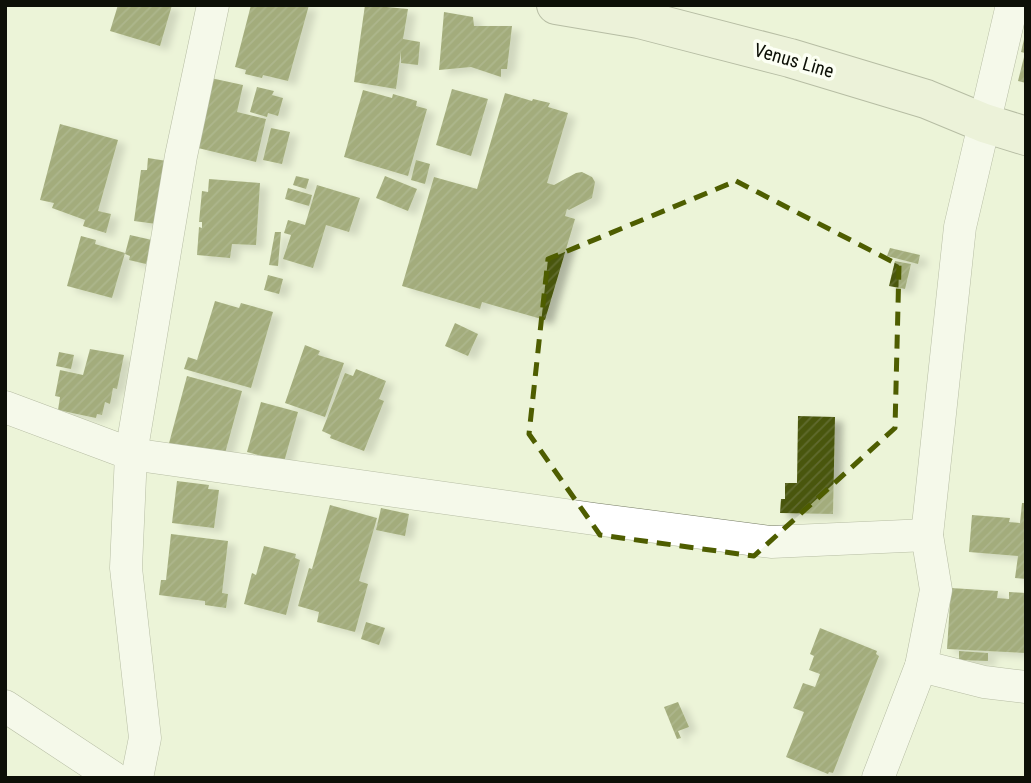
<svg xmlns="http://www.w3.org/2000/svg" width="1031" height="783" font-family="'Roboto Condensed',sans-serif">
<defs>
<pattern id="building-hatch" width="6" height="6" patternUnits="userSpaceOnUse" patternTransform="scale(1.75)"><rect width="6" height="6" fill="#4a570e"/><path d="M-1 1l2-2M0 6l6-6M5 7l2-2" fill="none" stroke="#606a2f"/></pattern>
<filter id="shadow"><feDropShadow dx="8" dy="4.5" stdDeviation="3.5" flood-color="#0004"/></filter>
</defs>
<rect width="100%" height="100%" fill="#ecf4d8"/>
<g fill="url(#building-hatch)" filter="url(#shadow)">
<path d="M 118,5 L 172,5 L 160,46 L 110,31 Z"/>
<path d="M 251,5 L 309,5 L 288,81 L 263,75 L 262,78 L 245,74 L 246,70 L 235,67 Z"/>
<path d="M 365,5 L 408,9 L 403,39 L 420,42 L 418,65 L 401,63 L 401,51 L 396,89 L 354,82 Z"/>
<path d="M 444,12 L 473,17 L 474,26 L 512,26 L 507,69 L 501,69 L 501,77 L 471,67 L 439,70 Z"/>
<path d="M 1025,35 L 1026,36 L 1026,83 L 1018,81 L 1025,53 L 1021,52 Z"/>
<path d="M 206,77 L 243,85 L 237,112 L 266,119 L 256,162 L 198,148 Z"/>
<path d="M 257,87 L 274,91 L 272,95 L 283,98 L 278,116 L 268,113 L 267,117 L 250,112 Z"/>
<path d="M 452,89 L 488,99 L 471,156 L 436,145 Z"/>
<path d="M 363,90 L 392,98 L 393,94 L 417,101 L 416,106 L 427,109 L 408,176 L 344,157 Z"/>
<path d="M 505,93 L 532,101 L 533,99 L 550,103 L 548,107 L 568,113 L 547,183 L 554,185 L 576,173 L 582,172 L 592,177 L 595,182 L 592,198 L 569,210 L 567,209 L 565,216 L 575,219 L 545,320 L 482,302 L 480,309 L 402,286 L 434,177 L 477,189 Z"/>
<path d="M 60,124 L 118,140 L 98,211 L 111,214 L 106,233 L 83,226 L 85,220 L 52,208 L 54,203 L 40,200 Z"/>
<path d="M 271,128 L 290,132 L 282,164 L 263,160 Z"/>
<path d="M 148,158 L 173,162 L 164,225 L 134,221 L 141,170 L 147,170 Z"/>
<path d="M 416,160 L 430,164 L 425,184 L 411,180 Z"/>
<path d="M 296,176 L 309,179 L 306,189 L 293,185 Z"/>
<path d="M 385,176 L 417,189 L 408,211 L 376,198 Z"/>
<path d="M 209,179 L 260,183 L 256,245 L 232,244 L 230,258 L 197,255 L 199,227 L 202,228 L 202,222 L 199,222 L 202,191 L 208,192 Z"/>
<path d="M 317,185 L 360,198 L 349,232 L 326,225 L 313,268 L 283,259 L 291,235 L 284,233 L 288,220 L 305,225 Z"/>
<path d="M 288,188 L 312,195 L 309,206 L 285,199 Z"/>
<path d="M 275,232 L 281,232 L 278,266 L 269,265 Z"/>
<path d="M 130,235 L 152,240 L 146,264 L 129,260 L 130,256 L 125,254 Z"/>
<path d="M 81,236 L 96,240 L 95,244 L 125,253 L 112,298 L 67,286 Z"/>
<path d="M 890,248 L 920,255 L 918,264 L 887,256 Z"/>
<path d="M 895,261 L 911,264 L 905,289 L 889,286 Z"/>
<path d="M 268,275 L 283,279 L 279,294 L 264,290 Z"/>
<path d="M 215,301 L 239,308 L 241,303 L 273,312 L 251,388 L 184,369 L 188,357 L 197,360 Z"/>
<path d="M 455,323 L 478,334 L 468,356 L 445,346 Z"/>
<path d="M 305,345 L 320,351 L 318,355 L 344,363 L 325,417 L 285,403 Z"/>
<path d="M 90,349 L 124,355 L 117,389 L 113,388 L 110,404 L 105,402 L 102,415 L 97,414 L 96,418 L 58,410 L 60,397 L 55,396 L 60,370 L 83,375 Z"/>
<path d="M 59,352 L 74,355 L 71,369 L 56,366 Z"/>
<path d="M 356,369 L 386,381 L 379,399 L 384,401 L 364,451 L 330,438 L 331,435 L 322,431 L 345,373 L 353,376 Z"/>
<path d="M 187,376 L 242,391 L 224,457 L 168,447 Z"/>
<path d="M 261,402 L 298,412 L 284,462 L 247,452 Z"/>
<path d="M 798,416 L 835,417 L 833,514 L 780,513 L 781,499 L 785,499 L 785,483 L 797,483 Z"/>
<path d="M 177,481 L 209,485 L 208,489 L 219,490 L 214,528 L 172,523 Z"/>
<path d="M 1022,503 L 1026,503 L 1026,579 L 1015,578 L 1018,556 L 969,552 L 972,515 L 1010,518 L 1009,522 L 1020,523 Z"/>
<path d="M 330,505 L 377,518 L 359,581 L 368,584 L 355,632 L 317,622 L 319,612 L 298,606 L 309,568 L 312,569 Z"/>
<path d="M 381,508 L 409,514 L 405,536 L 376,530 Z"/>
<path d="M 171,534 L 228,541 L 222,593 L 228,594 L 226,608 L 205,605 L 205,601 L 159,595 L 161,580 L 166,580 Z"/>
<path d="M 264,546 L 296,554 L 295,558 L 300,560 L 286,615 L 244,604 L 252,573 L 256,575 Z"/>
<path d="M 951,588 L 998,591 L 997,598 L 1009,599 L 1009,592 L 1026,593 L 1026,653 L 947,649 Z"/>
<path d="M 366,622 L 385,628 L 379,645 L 361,639 Z"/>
<path d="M 820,628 L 877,651 L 876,654 L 879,656 L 833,773 L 829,772 L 828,774 L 786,757 L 804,712 L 793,708 L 803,683 L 815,687 L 820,674 L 809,670 L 814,656 L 810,654 Z"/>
<path d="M 959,651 L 988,653 L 988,661 L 959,660 Z"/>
<path d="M 678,702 L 689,727 L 678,731 L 681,738 L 677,739 L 664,707 Z"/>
</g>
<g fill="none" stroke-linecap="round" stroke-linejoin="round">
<g stroke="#757b63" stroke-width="33">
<g id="minor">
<path d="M 5,407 L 131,454 L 594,519 L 771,542 L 927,535"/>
<path d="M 921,666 L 984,682 L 1026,687"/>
<path d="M 5,706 L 114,778"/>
<path d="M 137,778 L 145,738 L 126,568 L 131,454 L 181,156 L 213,5"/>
<path d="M 878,778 L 921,666 L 936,590 L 927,535 L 960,227 L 1012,5"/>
</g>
</g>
<g stroke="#757b63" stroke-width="40">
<path id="secondary" d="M 556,5 L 639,19 L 790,58 L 926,99 L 984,123 L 1026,136"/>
</g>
<use href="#minor" stroke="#fff" stroke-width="32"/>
<use href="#secondary" stroke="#eaefda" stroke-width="38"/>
</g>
<path d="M0 0H1031V783H0ZM 736,181 L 899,265 L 895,428 L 754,556 L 600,535 L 529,434 L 548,259 Z" fill="#ecf4d8" fill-opacity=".55" fill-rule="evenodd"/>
<path fill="none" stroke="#4e5d00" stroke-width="5" stroke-dasharray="14 9" stroke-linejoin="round" d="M 736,181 L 899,265 L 895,428 L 754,556 L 600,535 L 529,434 L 548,259 Z"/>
<g text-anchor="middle" stroke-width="7" stroke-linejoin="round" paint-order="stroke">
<g font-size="19" fill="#0d1007" stroke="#fcfff4">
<text transform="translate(794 60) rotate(16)" y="7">Venus Line</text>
</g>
</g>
<rect width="1031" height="783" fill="none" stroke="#0d1007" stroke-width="14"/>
</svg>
